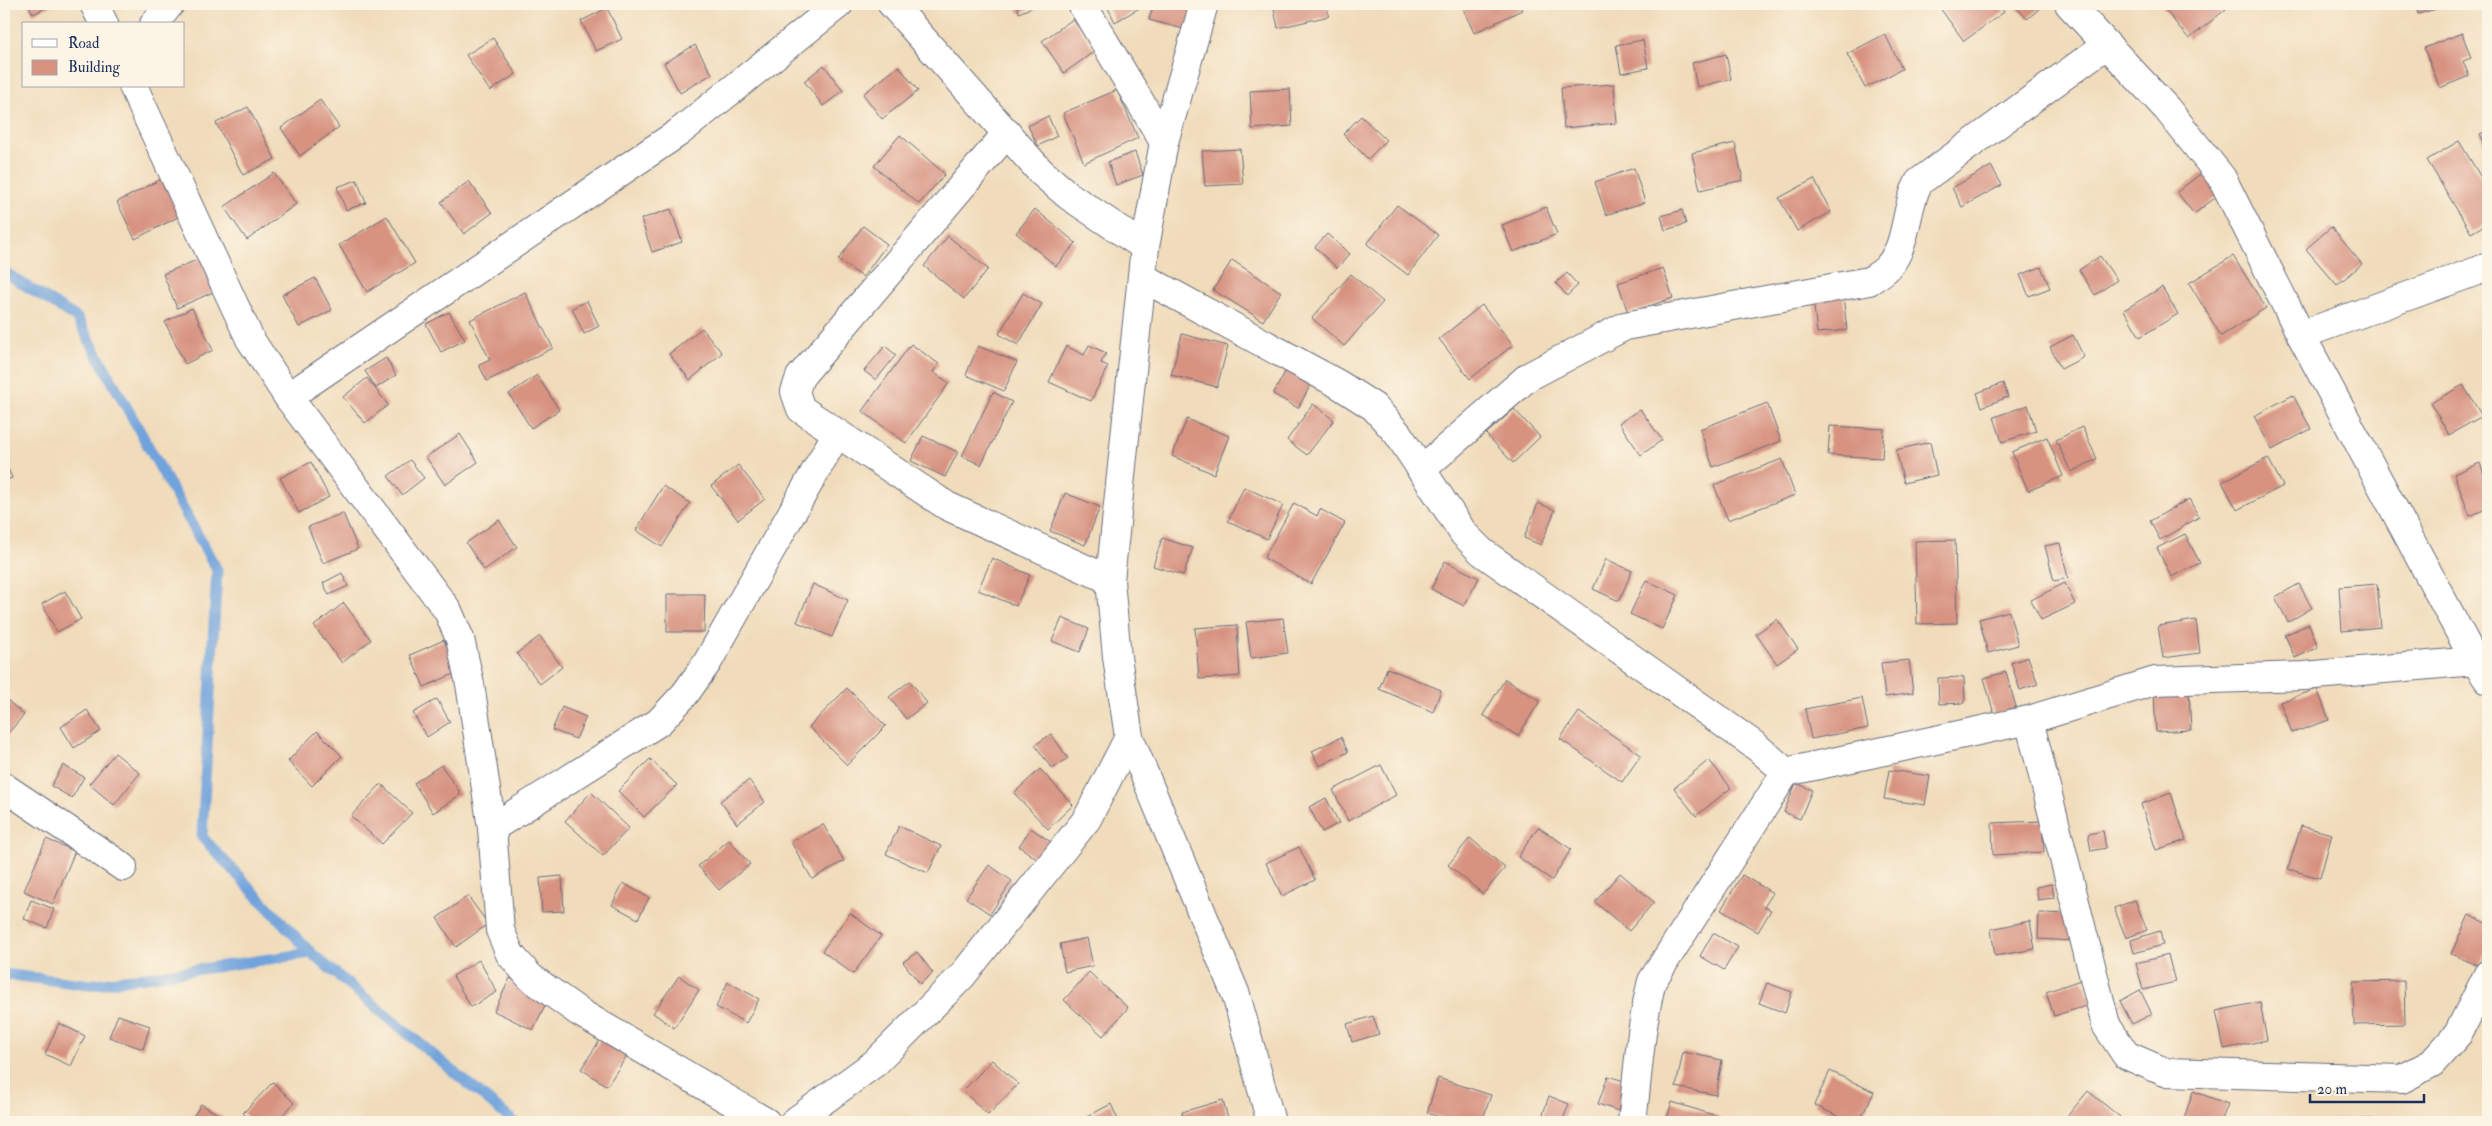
<svg xmlns="http://www.w3.org/2000/svg" width="2492" height="1126" font-family="'IM FELL Double Pica',serif">
<rect width="100%" height="100%" fill="#fcf5e5"/>
<filter id="ink" filterUnits="userSpaceOnUse"><feTurbulence type="fractalNoise" baseFrequency=".02" numOctaves="2"/><feDisplacementMap in="SourceGraphic" scale="10" xChannelSelector="R" yChannelSelector="G"/><feConvolveMatrix kernelMatrix="1 2 1 2 8 2 1 2 1" color-interpolation-filters="sRGB"/></filter>
<filter id="wash" filterUnits="userSpaceOnUse"><feTurbulence type="fractalNoise" baseFrequency=".0096" numOctaves="4" result="noise"/><feDisplacementMap in="SourceGraphic" scale="20" xChannelSelector="R" yChannelSelector="G"/><feGaussianBlur stdDeviation="1.12" result="paint"/><feColorMatrix in="noise" values="0 0 0 0 0 0 0 0 0 0 0 0 0 0 0 0 0 1.4 0 .05"/><feComposite in="paint" operator="in"/></filter>
<g filter="url(#wash)">
<rect width="100%" height="100%" fill="#f0dbba"/>
<g fill="none" stroke-linecap="round" stroke-linejoin="round">
<g stroke="#6fa2db" stroke-width="11">
<path d="M 4,272 L 77,318 L 217,570 L 202,837 L 311,953 L 514,1122"/>
<path d="M 4,974 L 90,985 L 311,953"/>
</g>
</g>
<g id="blocks">
<g fill="#d79280">
<path d="M 28,4 L 54,4 L 33,14 Z"/>
<path d="M 1016,4 L 1039,4 L 1019,13 Z"/>
<path d="M 1106,4 L 1144,4 L 1145,5 L 1115,22 Z"/>
<path d="M 1154,4 L 1194,4 L 1187,30 L 1149,20 Z"/>
<path d="M 1273,4 L 1326,4 L 1329,16 L 1278,28 Z"/>
<path d="M 1461,4 L 1519,4 L 1522,10 L 1474,33 Z"/>
<path d="M 1937,4 L 1998,4 L 2004,12 L 1964,41 Z"/>
<path d="M 2018,4 L 2045,4 L 2027,19 L 2015,6 Z"/>
<path d="M 2164,4 L 2222,4 L 2226,9 L 2189,39 L 2162,6 Z"/>
<path d="M 2415,4 L 2442,4 L 2443,7 L 2418,14 Z"/>
<path d="M 607,8 L 622,39 L 596,51 L 581,21 Z"/>
<path d="M 1073,19 L 1095,51 L 1064,73 L 1042,41 Z"/>
<path d="M 2462,33 L 2471,58 L 2463,61 L 2469,76 L 2440,88 L 2424,48 Z"/>
<path d="M 1885,34 L 1902,69 L 1865,88 L 1847,54 Z"/>
<path d="M 493,38 L 516,74 L 490,91 L 466,55 Z"/>
<path d="M 1643,40 L 1648,68 L 1621,73 L 1616,45 Z"/>
<path d="M 695,45 L 712,74 L 680,93 L 664,63 Z"/>
<path d="M 1726,54 L 1731,79 L 1697,87 L 1692,63 Z"/>
<path d="M 824,65 L 843,91 L 823,106 L 804,81 Z"/>
<path d="M 899,66 L 918,91 L 882,119 L 863,94 Z"/>
<path d="M 1614,84 L 1617,123 L 1564,128 L 1561,88 Z"/>
<path d="M 1290,89 L 1292,126 L 1252,129 L 1250,91 Z"/>
<path d="M 1117,90 L 1138,138 L 1084,163 L 1063,113 Z"/>
<path d="M 320,100 L 339,127 L 300,156 L 281,128 Z"/>
<path d="M 248,107 L 275,159 L 243,175 L 216,123 Z"/>
<path d="M 1048,116 L 1057,136 L 1038,146 L 1028,126 Z"/>
<path d="M 1361,116 L 1386,140 L 1368,159 L 1343,134 Z"/>
<path d="M 2488,130 L 2488,150 L 2480,134 Z"/>
<path d="M 900,135 L 945,174 L 919,204 L 874,166 Z"/>
<path d="M 2459,141 L 2488,189 L 2488,223 L 2471,233 L 2427,160 Z"/>
<path d="M 1735,143 L 1743,180 L 1700,190 L 1692,153 Z"/>
<path d="M 1240,149 L 1243,184 L 1205,186 L 1202,151 Z"/>
<path d="M 1135,152 L 1143,175 L 1116,185 L 1108,162 Z"/>
<path d="M 1991,166 L 2002,185 L 1962,207 L 1952,188 Z"/>
<path d="M 1634,168 L 1645,202 L 1606,215 L 1595,182 Z"/>
<path d="M 2203,172 L 2220,194 L 2194,214 L 2177,192 Z"/>
<path d="M 274,173 L 296,204 L 247,240 L 224,207 Z"/>
<path d="M 169,175 L 188,212 L 135,239 L 117,202 Z"/>
<path d="M 1814,179 L 1831,212 L 1797,231 L 1779,198 Z"/>
<path d="M 357,180 L 366,203 L 346,210 L 337,187 Z"/>
<path d="M 469,181 L 492,213 L 464,234 L 441,202 Z"/>
<path d="M 1397,205 L 1438,235 L 1408,275 L 1367,244 Z"/>
<path d="M 1546,207 L 1557,234 L 1513,252 L 1502,225 Z"/>
<path d="M 671,209 L 682,242 L 652,252 L 641,219 Z"/>
<path d="M 1035,209 L 1076,243 L 1056,266 L 1016,233 Z"/>
<path d="M 1682,210 L 1686,224 L 1665,230 L 1661,216 Z"/>
<path d="M 387,216 L 415,263 L 367,292 L 339,245 Z"/>
<path d="M 863,226 L 887,244 L 863,277 L 838,260 Z"/>
<path d="M 2331,227 L 2362,264 L 2337,285 L 2306,249 Z"/>
<path d="M 1327,234 L 1350,254 L 1337,268 L 1315,247 Z"/>
<path d="M 948,236 L 988,269 L 964,299 L 924,266 Z"/>
<path d="M 2100,256 L 2117,280 L 2095,295 L 2079,270 Z"/>
<path d="M 2233,256 L 2266,308 L 2221,336 L 2189,283 Z"/>
<path d="M 204,257 L 218,290 L 177,308 L 163,274 Z"/>
<path d="M 1232,260 L 1281,292 L 1263,321 L 1213,290 Z"/>
<path d="M 2041,267 L 2050,288 L 2029,296 L 2020,275 Z"/>
<path d="M 1663,268 L 1673,298 L 1628,313 L 1618,283 Z"/>
<path d="M 1567,273 L 1578,285 L 1567,296 L 1556,283 Z"/>
<path d="M 1351,274 L 1383,302 L 1344,346 L 1312,318 Z"/>
<path d="M 315,278 L 332,310 L 299,327 L 282,295 Z"/>
<path d="M 2162,287 L 2178,314 L 2140,337 L 2124,310 Z"/>
<path d="M 525,292 L 553,348 L 487,381 L 479,365 L 490,360 L 470,320 Z"/>
<path d="M 1023,293 L 1042,304 L 1018,345 L 999,334 Z"/>
<path d="M 1843,294 L 1847,330 L 1817,333 L 1813,298 Z"/>
<path d="M 587,301 L 599,326 L 584,334 L 572,308 Z"/>
<path d="M 1482,305 L 1513,345 L 1470,379 L 1439,339 Z"/>
<path d="M 192,308 L 213,350 L 185,364 L 165,322 Z"/>
<path d="M 449,312 L 465,340 L 441,352 L 426,324 Z"/>
<path d="M 702,328 L 722,353 L 690,380 L 669,354 Z"/>
<path d="M 1182,334 L 1228,346 L 1217,387 L 1171,375 Z"/>
<path d="M 2073,335 L 2084,357 L 2061,369 L 2050,347 Z"/>
<path d="M 911,344 L 939,364 L 933,372 L 949,383 L 906,443 L 862,411 Z"/>
<path d="M 1089,345 L 1106,353 L 1101,363 L 1108,366 L 1091,401 L 1049,382 L 1066,346 L 1084,355 Z"/>
<path d="M 885,346 L 896,355 L 876,380 L 864,371 Z"/>
<path d="M 978,346 L 1017,362 L 1004,391 L 966,375 Z"/>
<path d="M 386,358 L 396,375 L 376,388 L 365,371 Z"/>
<path d="M 1289,365 L 1314,379 L 1298,408 L 1273,394 Z"/>
<path d="M 537,375 L 559,410 L 531,428 L 509,394 Z"/>
<path d="M 367,378 L 388,405 L 365,423 L 343,397 Z"/>
<path d="M 2003,383 L 2008,397 L 1982,407 L 1977,393 Z"/>
<path d="M 2463,385 L 2482,416 L 2449,435 L 2431,403 Z"/>
<path d="M 993,392 L 1012,402 L 981,465 L 962,456 Z"/>
<path d="M 2293,395 L 2311,429 L 2272,450 L 2254,416 Z"/>
<path d="M 1767,403 L 1781,441 L 1713,467 L 1700,429 Z"/>
<path d="M 1313,404 L 1334,420 L 1307,455 L 1287,440 Z"/>
<path d="M 2028,405 L 2036,431 L 2002,442 L 1994,417 Z"/>
<path d="M 1514,409 L 1540,437 L 1513,463 L 1486,434 Z"/>
<path d="M 1640,409 L 1662,440 L 1641,455 L 1619,423 Z"/>
<path d="M 1187,419 L 1229,436 L 1214,474 L 1172,456 Z"/>
<path d="M 1830,426 L 1884,429 L 1882,458 L 1828,455 Z"/>
<path d="M 2082,427 L 2097,459 L 2071,472 L 2056,440 Z"/>
<path d="M 460,434 L 478,462 L 445,485 L 426,457 Z"/>
<path d="M 923,436 L 958,452 L 945,477 L 911,461 Z"/>
<path d="M 2047,437 L 2063,476 L 2028,491 L 2012,452 Z"/>
<path d="M 1930,442 L 1937,475 L 1904,483 L 1896,450 Z"/>
<path d="M 2268,458 L 2283,486 L 2237,510 L 2222,482 Z"/>
<path d="M 4,459 L 12,478 L 4,481 Z"/>
<path d="M 1782,459 L 1795,495 L 1728,520 L 1714,485 Z"/>
<path d="M 410,460 L 424,478 L 402,495 L 388,476 Z"/>
<path d="M 311,462 L 329,497 L 299,513 L 280,478 Z"/>
<path d="M 2480,463 L 2488,485 L 2488,508 L 2470,516 L 2454,474 Z"/>
<path d="M 738,465 L 765,499 L 738,520 L 711,486 Z"/>
<path d="M 663,486 L 690,503 L 662,547 L 636,530 Z"/>
<path d="M 1244,487 L 1283,505 L 1267,539 L 1228,521 Z"/>
<path d="M 1065,493 L 1100,507 L 1085,545 L 1050,531 Z"/>
<path d="M 2189,499 L 2199,517 L 2160,540 L 2150,521 Z"/>
<path d="M 1294,503 L 1317,516 L 1320,509 L 1345,523 L 1311,584 L 1264,558 Z"/>
<path d="M 1538,503 L 1555,510 L 1541,545 L 1524,538 Z"/>
<path d="M 343,513 L 358,549 L 323,563 L 308,527 Z"/>
<path d="M 499,520 L 517,547 L 484,570 L 466,543 Z"/>
<path d="M 2185,534 L 2200,563 L 2171,577 L 2157,548 Z"/>
<path d="M 1162,538 L 1193,548 L 1183,575 L 1153,566 Z"/>
<path d="M 1955,540 L 1957,623 L 1917,624 L 1915,541 Z"/>
<path d="M 2060,543 L 2068,578 L 2054,581 L 2045,546 Z"/>
<path d="M 992,558 L 1030,575 L 1016,606 L 978,590 Z"/>
<path d="M 1606,559 L 1632,571 L 1619,601 L 1593,589 Z"/>
<path d="M 1445,561 L 1479,578 L 1464,606 L 1431,589 Z"/>
<path d="M 342,573 L 348,586 L 329,595 L 323,583 Z"/>
<path d="M 1646,580 L 1678,595 L 1662,629 L 1630,614 Z"/>
<path d="M 2065,583 L 2075,604 L 2041,620 L 2031,600 Z"/>
<path d="M 813,584 L 848,600 L 832,637 L 797,622 Z"/>
<path d="M 2299,584 L 2312,608 L 2288,622 L 2275,597 Z"/>
<path d="M 2377,584 L 2381,627 L 2342,631 L 2339,587 Z"/>
<path d="M 65,591 L 81,619 L 57,632 L 42,604 Z"/>
<path d="M 667,594 L 705,594 L 704,632 L 667,632 Z"/>
<path d="M 344,603 L 371,640 L 342,663 L 314,626 Z"/>
<path d="M 2009,611 L 2018,645 L 1988,653 L 1979,619 Z"/>
<path d="M 1062,618 L 1089,629 L 1080,652 L 1052,641 Z"/>
<path d="M 1283,618 L 1288,653 L 1251,658 L 1246,622 Z"/>
<path d="M 1777,619 L 1798,649 L 1777,664 L 1756,634 Z"/>
<path d="M 2196,620 L 2200,653 L 2163,658 L 2158,626 Z"/>
<path d="M 2309,624 L 2318,647 L 2295,658 L 2285,635 Z"/>
<path d="M 1237,625 L 1240,676 L 1199,679 L 1195,628 Z"/>
<path d="M 540,636 L 562,667 L 540,684 L 517,653 Z"/>
<path d="M 444,640 L 458,672 L 424,687 L 410,655 Z"/>
<path d="M 2028,657 L 2038,684 L 2020,690 L 2011,663 Z"/>
<path d="M 1909,660 L 1913,693 L 1885,697 L 1881,663 Z"/>
<path d="M 1387,668 L 1441,690 L 1433,712 L 1379,689 Z"/>
<path d="M 2006,672 L 2016,707 L 1994,714 L 1984,678 Z"/>
<path d="M 1964,677 L 1965,703 L 1939,704 L 1938,678 Z"/>
<path d="M 1505,679 L 1540,701 L 1518,736 L 1483,715 Z"/>
<path d="M 910,681 L 927,703 L 906,719 L 889,697 Z"/>
<path d="M 847,688 L 886,726 L 847,765 L 809,727 Z"/>
<path d="M 2317,689 L 2329,720 L 2292,733 L 2280,702 Z"/>
<path d="M 2189,691 L 2191,730 L 2156,732 L 2154,694 Z"/>
<path d="M 4,697 L 24,715 L 4,738 Z"/>
<path d="M 1862,698 L 1868,728 L 1811,739 L 1805,709 Z"/>
<path d="M 437,699 L 450,722 L 427,737 L 413,713 Z"/>
<path d="M 562,707 L 586,717 L 576,739 L 552,730 Z"/>
<path d="M 87,710 L 101,731 L 74,748 L 61,727 Z"/>
<path d="M 1579,712 L 1641,755 L 1622,782 L 1560,739 Z"/>
<path d="M 317,731 L 342,756 L 312,786 L 288,761 Z"/>
<path d="M 1051,734 L 1068,758 L 1052,769 L 1035,745 Z"/>
<path d="M 1341,737 L 1348,752 L 1319,766 L 1312,751 Z"/>
<path d="M 115,753 L 140,773 L 114,805 L 89,784 Z"/>
<path d="M 650,759 L 677,785 L 644,817 L 618,791 Z"/>
<path d="M 1709,760 L 1731,788 L 1696,816 L 1674,788 Z"/>
<path d="M 63,765 L 84,777 L 72,798 L 51,786 Z"/>
<path d="M 441,765 L 461,794 L 433,813 L 414,783 Z"/>
<path d="M 1381,765 L 1396,795 L 1348,821 L 1333,790 Z"/>
<path d="M 1040,769 L 1073,805 L 1048,829 L 1014,793 Z"/>
<path d="M 1889,770 L 1930,776 L 1925,805 L 1884,799 Z"/>
<path d="M 749,780 L 765,802 L 737,824 L 720,801 Z"/>
<path d="M 1796,783 L 1812,790 L 1800,819 L 1784,812 Z"/>
<path d="M 381,784 L 412,813 L 382,844 L 351,816 Z"/>
<path d="M 591,792 L 629,828 L 603,856 L 565,821 Z"/>
<path d="M 2171,793 L 2186,840 L 2156,850 L 2141,804 Z"/>
<path d="M 1326,798 L 1339,823 L 1322,832 L 1309,807 Z"/>
<path d="M 2042,821 L 2044,852 L 1993,855 L 1992,823 Z"/>
<path d="M 823,824 L 844,861 L 812,879 L 791,842 Z"/>
<path d="M 899,826 L 941,846 L 928,873 L 886,854 Z"/>
<path d="M 2301,826 L 2332,834 L 2320,878 L 2288,869 Z"/>
<path d="M 1538,827 L 1571,849 L 1552,880 L 1518,857 Z"/>
<path d="M 1031,828 L 1055,845 L 1042,863 L 1019,846 Z"/>
<path d="M 2103,831 L 2106,848 L 2091,851 L 2088,834 Z"/>
<path d="M 1470,838 L 1505,868 L 1483,894 L 1448,865 Z"/>
<path d="M 46,839 L 75,851 L 53,904 L 24,891 Z"/>
<path d="M 729,840 L 750,864 L 719,890 L 698,866 Z"/>
<path d="M 1299,847 L 1315,880 L 1282,896 L 1266,863 Z"/>
<path d="M 989,865 L 1012,881 L 990,914 L 966,898 Z"/>
<path d="M 1620,873 L 1654,902 L 1629,931 L 1595,902 Z"/>
<path d="M 1742,875 L 1773,893 L 1764,907 L 1771,910 L 1758,932 L 1721,910 Z"/>
<path d="M 562,876 L 564,911 L 542,912 L 540,878 Z"/>
<path d="M 623,883 L 649,898 L 638,919 L 612,905 Z"/>
<path d="M 2052,884 L 2054,898 L 2038,900 L 2036,887 Z"/>
<path d="M 468,896 L 488,924 L 456,947 L 437,918 Z"/>
<path d="M 31,900 L 54,909 L 47,928 L 24,919 Z"/>
<path d="M 2135,900 L 2147,930 L 2126,938 L 2114,908 Z"/>
<path d="M 850,913 L 881,936 L 853,974 L 822,951 Z"/>
<path d="M 2039,913 L 2073,914 L 2072,941 L 2038,939 Z"/>
<path d="M 2469,915 L 2488,924 L 2488,947 L 2479,966 L 2451,954 Z"/>
<path d="M 2030,921 L 2035,949 L 1995,956 L 1991,929 Z"/>
<path d="M 2160,931 L 2163,945 L 2134,953 L 2131,940 Z"/>
<path d="M 1713,933 L 1738,947 L 1724,970 L 1700,956 Z"/>
<path d="M 1087,938 L 1093,966 L 1065,972 L 1060,944 Z"/>
<path d="M 917,952 L 933,973 L 920,984 L 903,962 Z"/>
<path d="M 2168,955 L 2175,982 L 2143,990 L 2136,963 Z"/>
<path d="M 479,960 L 497,992 L 471,1007 L 453,976 Z"/>
<path d="M 1089,972 L 1128,1008 L 1103,1036 L 1064,1000 Z"/>
<path d="M 679,976 L 699,990 L 674,1028 L 653,1013 Z"/>
<path d="M 510,978 L 549,997 L 533,1030 L 494,1011 Z"/>
<path d="M 2083,979 L 2092,1004 L 2054,1016 L 2046,992 Z"/>
<path d="M 2404,981 L 2405,1024 L 2354,1025 L 2353,982 Z"/>
<path d="M 728,982 L 759,999 L 746,1023 L 716,1007 Z"/>
<path d="M 1767,983 L 1792,992 L 1785,1013 L 1759,1003 Z"/>
<path d="M 2140,990 L 2152,1014 L 2132,1024 L 2120,1001 Z"/>
<path d="M 2260,1002 L 2267,1040 L 2224,1049 L 2216,1011 Z"/>
<path d="M 118,1015 L 150,1026 L 143,1049 L 109,1037 Z"/>
<path d="M 1373,1016 L 1379,1034 L 1352,1042 L 1347,1024 Z"/>
<path d="M 59,1023 L 85,1036 L 71,1066 L 45,1054 Z"/>
<path d="M 604,1034 L 630,1051 L 607,1086 L 581,1069 Z"/>
<path d="M 1683,1052 L 1722,1060 L 1716,1095 L 1676,1087 Z"/>
<path d="M 992,1060 L 1018,1084 L 988,1115 L 963,1091 Z"/>
<path d="M 1830,1071 L 1874,1092 L 1859,1122 L 1851,1122 L 1814,1105 Z"/>
<path d="M 1608,1076 L 1627,1082 L 1618,1111 L 1598,1104 Z"/>
<path d="M 1438,1078 L 1491,1095 L 1482,1122 L 1455,1122 L 1427,1113 Z"/>
<path d="M 273,1082 L 294,1103 L 276,1122 L 252,1122 L 243,1113 Z"/>
<path d="M 2088,1091 L 2120,1117 L 2115,1122 L 2069,1122 L 2065,1119 Z"/>
<path d="M 2193,1091 L 2228,1104 L 2221,1122 L 2183,1122 Z"/>
<path d="M 1549,1096 L 1569,1104 L 1562,1122 L 1542,1117 Z"/>
<path d="M 1223,1100 L 1229,1122 L 1184,1122 L 1182,1112 Z"/>
<path d="M 1672,1102 L 1720,1117 L 1718,1122 L 1666,1122 Z"/>
<path d="M 201,1104 L 227,1120 L 226,1122 L 190,1122 Z"/>
<path d="M 1111,1104 L 1119,1122 L 1080,1122 L 1079,1121 Z"/>
<path d="M 904,1116 L 916,1122 L 900,1122 Z"/>
<path d="M 2373,1119 L 2373,1122 L 2332,1122 L 2332,1120 Z"/>
<rect x="2246" y="1120" width="35" height="2"/>
</g>
</g>
</g>
<g filter="url(#ink)">
<use href="#blocks" fill-opacity="0" stroke="#666b7e" stroke-width="1"/>
<g fill="none" stroke-linecap="round" stroke-linejoin="round">
<g stroke="#666b7e" stroke-width="30">
<g id="minor">
<path d="M 94,4 L 104,24"/>
<path d="M 892,4 L 1041,172 L 1069,196 L 1145,247"/>
<path d="M 1082,4 L 1164,142"/>
<path d="M 1204,4 L 1164,142 L 1145,247 L 1110,580 L 1117,657 L 1129,737 L 1236,995 L 1271,1122"/>
<path d="M 2069,4 L 2167,109 L 2222,178 L 2301,335 L 2475,661 L 2488,680"/>
<path d="M 154,24 L 170,4"/>
<path d="M 133,86 L 250,339 L 288,397 L 448,611 L 460,639 L 470,684 L 492,828 L 500,930 L 510,954 L 530,977 L 579,1012 L 766,1122"/>
<path d="M 1007,133 L 800,377 L 795,392 L 801,409 L 947,506 L 1110,580"/>
<path d="M 1142,277 L 1338,384 L 1374,407 L 1398,434 L 1464,534 L 1482,552 L 1757,747 L 1786,772"/>
<path d="M 2301,335 L 2488,267"/>
<path d="M 288,397 L 678,133 L 839,4"/>
<path d="M 1421,470 L 1528,377 L 1625,326 L 1869,281 C 1875,277 1883,273 1888,267 C 1909,243 1904,209 1919,182 L 2106,45"/>
<path d="M 2029,720 L 2106,1025 L 2126,1055 L 2165,1072 L 2402,1079 L 2432,1063 L 2458,1034 L 2488,974"/>
<path d="M 4,787 L 123,867"/>
<path d="M 492,828 L 659,722 L 685,694 L 707,663 L 837,433"/>
<path d="M 794,1122 L 875,1063 L 962,976 L 1087,819 L 1129,737"/>
<path d="M 1632,1122 C 1638,1075 1640,1027 1652,981 L 1786,772 L 2029,720 L 2155,681 L 2304,676 L 2475,661"/>
</g>
</g>
<use href="#minor" stroke="#fff" stroke-width="28"/>
</g>
</g>
<rect width="2492" height="1126" fill="none" stroke="#fcf5e5" stroke-width="20"/>
<rect x="22" y="22" width="162" height="65" fill="#fcf5e5" stroke="#a2a6af"/>
<rect x="32" y="39" width="25" height="8" fill="#ffffff" stroke="#a2a6af"/>
<text x="68" y="48" font-size="15" fill="#1b2f5e">Road</text>
<rect x="32" y="60" width="25" height="15" fill="#d79280" stroke="#a2a6af"/>
<text x="68" y="72" font-size="15" fill="#1b2f5e">Building</text>
<path d="M2310 1094v8h114v-8" fill="none" stroke="#1b2f5e" stroke-width="2.5"/>
<text x="2317" y="1094" font-size="15" fill="#1b2f5e" stroke="#fcf5e5" stroke-width="4" paint-order="stroke">20 m</text>
</svg>
